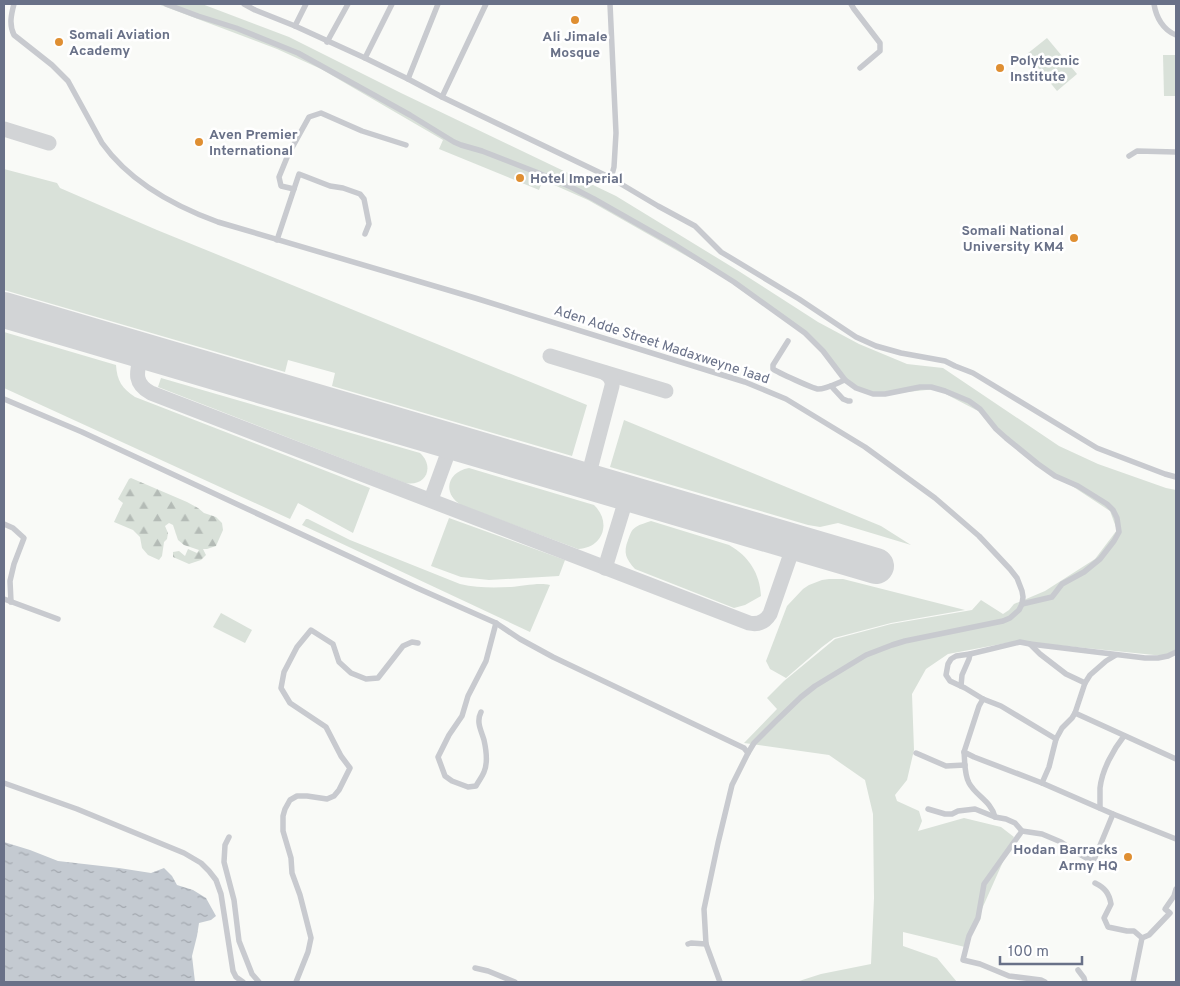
<svg xmlns="http://www.w3.org/2000/svg" width="1180" height="986" font-family="Overpass,sans-serif">
<defs>
<pattern id="forest-firs" width="22" height="20" patternUnits="userSpaceOnUse" patternTransform="scale(1.25)"><rect width="22" height="20" fill="#d9e1d9"/><path d="M5 1l3.5 6h-7zM16 11l3.5 6h-7z" fill="#b4bbb6"/></pattern>
<pattern id="water-ripples" width="26" height="14" patternUnits="userSpaceOnUse" patternTransform="scale(1.25)"><rect width="26" height="14" fill="#c4cad1"/><path d="M2 4q2-2 4 0t4 0M15 11q2-2 4 0t4 0" fill="none" stroke="#a3a8af"/></pattern>
</defs>
<rect width="100%" height="100%" fill="#f9faf7"/>
<g fill="#d9e1d9">
<path d="M 158,4 L 202,4 L 289,37 L 401,93 L 616,196 L 737,270 L 818,322 L 859,344 L 907,364 L 943,368 L 1059,446 L 1098,464 L 1166,488 L 1176,490 L 1176,649 L 1164,656 L 1017,641 L 948,654 L 926,669 L 912,694 L 914,750 L 907,780 L 895,795 L 897,801 L 919,811 L 922,821 L 918,831 L 964,818 L 1001,827 L 1014,837 L 965,947 L 903,932 L 903,946 L 937,958 L 957,982 L 796,982 L 821,974 L 871,964 L 874,898 L 873,814 L 865,780 L 829,755 L 744,743 L 777,709 L 767,698 L 784,681 L 835,639 L 891,624 L 972,610 L 981,600 L 1003,614 L 1009,610 L 1014,604 L 1045,591 L 1095,559 L 1117,530 L 1110,511 L 1031,459 L 980,412 L 936,389 L 878,395 L 845,381 L 813,341 L 720,275 L 588,200 L 543,180 L 539,190 L 439,149 L 443,140 L 321,69 L 277,49 Z"/>
<path d="M 1047,38 L 1077,74 L 1057,91 L 1027,54 Z"/>
<path d="M 1163,55 L 1176,55 L 1176,96 L 1164,96 Z"/>
<path d="M 4,169 L 57,183 L 60,188 L 157,230 L 587,405 L 572,456 L 332,386 L 335,373 L 288,360 L 285,372 L 4,290 Z"/>
<path d="M 4,332 L 116,365 C 117,381 122,388 135,397 L 370,488 L 353,533 L 298,503 L 290,519 L 4,388 Z"/>
<path d="M 161,378 L 420,453 C 435,467 426,487 405,483 L 158,387 Z"/>
<path d="M 624,420 L 881,526 L 911,545 L 838,523 L 820,527 L 808,525 L 610,467 Z"/>
<path d="M 469,468 L 594,505 C 612,522 603,548 578,549 L 461,505 C 442,493 447,472 469,468 Z"/>
<path d="M 449,518 L 565,560 L 559,576 L 489,580 L 461,577 L 431,566 Z"/>
<path d="M 306,519 L 308,519 L 350,540 L 460,584 C 477,588 494,588 511,587 C 522,586 540,582 550,585 L 530,632 L 302,525 Z"/>
<path d="M 651,521 L 729,545 C 749,556 760,574 761,596 L 745,605 L 734,608 L 635,569 C 626,559 623,553 628,540 C 630,535 631,530 636,527 C 640,524 646,523 651,521 Z"/>
<path d="M 829,579 L 843,579 L 965,610 L 891,623 L 834,638 L 822,647 L 786,678 L 770,669 L 766,661 L 787,606 L 803,589 L 809,585 L 822,580 Z"/>
<path d="M 221,613 L 252,630 L 245,643 L 213,627 Z"/>
</g>
<path fill="url(#forest-firs)" d="M 131,478 L 187,502 L 198,508 L 204,513 L 216,517 L 222,523 L 223,530 L 216,546 L 207,549 L 203,549 L 206,555 L 201,560 L 189,564 L 173,557 L 173,552 L 179,551 L 185,556 L 188,549 L 197,553 L 199,550 L 184,545 L 178,540 L 173,525 L 169,523 L 165,526 L 168,533 L 167,539 L 164,542 L 162,556 L 159,560 L 148,555 L 142,548 L 140,537 L 133,530 L 114,522 L 123,503 L 118,499 L 129,479 Z"/>
<path fill="url(#water-ripples)" d="M 4,842 L 30,850 L 58,861 L 119,868 L 151,873 L 164,868 L 172,876 L 177,885 L 193,890 L 206,898 L 216,916 L 211,920 L 199,923 L 197,936 L 192,956 L 195,982 L 4,982 Z"/>
<g fill="none" stroke-linecap="round" stroke-linejoin="round">
<g stroke="#d2d4d6" stroke-width="15">
<path d="M 4,129 L 49,143"/>
<path d="M 142,351 C 138,369 131,382 151,393 L 749,623 C 758,625 765,622 770,614 L 795,542"/>
<path d="M 550,356 L 666,391"/>
<path d="M 587,481 L 612,386 C 613,380 610,376 605,373"/>
<path d="M 433,494 L 452,442"/>
<path d="M 605,568 L 628,493"/>
</g>
<path stroke="#d2d4d6" stroke-width="36" d="M 4,310 L 876,566"/>
<g stroke="#c8cacf" stroke-width="5.5">
<path d="M 14,4 C 11,15 9,25 14,35 L 52,65 L 68,81 L 102,143 C 129,181 174,206 218,222 L 475,298 L 745,382 L 786,399 L 865,447 L 935,498 L 979,536 L 1010,569 L 1017,578 L 1022,591 L 1023,597 L 1022,604 L 1019,610 L 1010,618 L 1003,621 L 905,641 L 892,645 L 866,655 L 815,686 L 801,697 L 775,722 L 754,743 L 748,753 L 732,785 L 718,843 L 704,909 L 706,944 L 720,982"/>
<path d="M 166,4 L 198,16 L 236,28 L 298,53 L 410,115 L 454,142 L 461,145 L 482,151 L 536,172 L 571,187 L 594,199 L 675,245 L 734,282 L 805,333 L 823,351 L 845,380 L 856,388 L 873,394 L 885,394 L 920,387 L 931,387 L 945,391 L 969,401 L 980,409 L 996,429 L 1006,438 L 1038,464 L 1055,476 L 1078,486 L 1107,504 L 1113,510 L 1117,518 L 1119,532 L 1114,541 L 1100,559 L 1084,572 L 1062,584 L 1052,597 L 1022,604"/>
<path d="M 244,4 L 255,10 L 295,26 L 365,58 L 408,79 L 442,97 L 611,178 L 658,206 L 695,226 L 721,252 L 799,299 L 856,337 L 876,346 L 901,353 L 945,361 L 955,366 L 973,373 L 1097,448 L 1165,474 L 1176,477"/>
<path d="M 610,4 L 616,133 L 614,167 L 611,178"/>
<path d="M 851,4 L 854,9 L 880,43 L 880,51 L 860,68"/>
<path d="M 1154,4 C 1156,17 1163,30 1176,35"/>
<path d="M 295,26 L 306,4"/>
<path d="M 327,42 L 348,4"/>
<path d="M 365,58 L 392,4"/>
<path d="M 408,79 L 438,4"/>
<path d="M 442,97 L 486,4"/>
<path d="M 1129,156 L 1137,151 L 1176,152"/>
<path d="M 294,189 L 281,186 L 279,177 L 288,155 L 309,117 L 321,113 L 362,131 L 406,145"/>
<path d="M 277,240 L 299,174 L 330,186 L 343,188 L 360,194 L 364,199 L 369,224 L 365,234"/>
<path d="M 788,341 L 773,365 L 773,369 C 777,372 814,389 818,389 C 827,389 837,383 845,380"/>
<path d="M 831,386 L 843,399 L 848,401 L 850,401"/>
<path d="M 4,399 L 82,432 L 417,588 L 496,623 L 520,639 L 553,657 L 744,748 L 748,753"/>
<path d="M 4,524 L 13,528 L 24,538 L 14,564 L 10,581 L 11,602"/>
<path d="M 4,599 L 58,619"/>
<path d="M 1030,644 L 1040,654 L 1066,674 L 1085,683"/>
<path d="M 961,686 L 962,675 L 969,659 L 970,654"/>
<path d="M 983,699 L 979,706 L 964,752 L 974,757 L 1042,783 L 1113,814 L 1176,839"/>
<path d="M 481,712 C 476,722 481,730 484,740 C 486,749 488,763 484,772 C 482,777 478,782 476,786 L 468,787 L 452,781 L 445,776 L 438,757 L 449,735 L 462,716 L 468,696 L 486,661 L 496,623"/>
<path d="M 1075,713 L 1176,759"/>
<path d="M 1056,739 L 1001,706 L 983,699 L 965,688 L 950,681 L 946,675 L 948,664 L 951,659 L 956,656 L 970,654 L 1020,642 L 1030,644 L 1145,658 L 1158,658 L 1168,656 L 1176,652"/>
<path d="M 964,752 C 965,761 964,774 969,783 C 976,796 991,801 995,817"/>
<path d="M 916,753 L 946,766 L 965,765"/>
<path d="M 4,783 L 77,809 L 184,853 L 201,863 L 209,871 L 216,880 L 221,894 L 233,971 L 236,977 L 243,982"/>
<path d="M 1042,783 L 1049,767 L 1056,739 L 1062,728 L 1072,718 L 1075,713 L 1085,683 L 1090,675 L 1106,661 L 1116,655"/>
<path d="M 1100,808 C 1100,802 1100,794 1100,788 C 1102,770 1113,750 1124,736"/>
<path d="M 928,809 L 945,814 L 952,814 L 958,811 L 975,809 L 995,817 L 1006,819 L 1015,823 L 1022,831 L 1042,834 L 1061,842 L 1076,852 L 1090,860 L 1094,860 L 1113,814"/>
<path d="M 1022,831 L 984,884 L 978,918 L 969,936 L 963,960 L 980,964 L 1009,976 L 1041,980 L 1045,982"/>
<path d="M 229,837 L 225,845 L 224,862 L 234,900 L 239,941 L 252,974 L 259,982"/>
<path d="M 1095,883 C 1105,888 1109,893 1111,904 L 1104,918 L 1108,927 L 1127,931 L 1134,931 L 1142,938"/>
<path d="M 688,944 L 691,943 L 706,944"/>
<path d="M 475,968 L 488,971 L 515,982"/>
<path d="M 1078,970 L 1084,978 L 1085,982"/>
<path d="M 296,982 L 308,952 L 311,938 L 300,895 L 292,873 L 291,858 L 283,831 L 283,816 L 285,809 L 290,800 L 297,796 L 307,796 L 327,799 L 334,796 L 339,790 L 350,768 L 341,756 L 326,727 L 290,703 L 281,688 L 284,672 L 297,647 L 311,630 L 333,644 L 339,662 L 351,673 L 366,679 L 378,678 L 403,646 L 412,642 L 418,643"/>
<path d="M 1133,982 L 1142,938 L 1149,935 L 1170,913 L 1165,909 L 1174,896 L 1176,889"/>
</g>
</g>
<g fill="#df8f32" stroke="#fff" stroke-width="2">
<circle cx="575" cy="20" r="5"/>
<circle cx="59" cy="42" r="5"/>
<circle cx="1000" cy="68" r="5"/>
<circle cx="199" cy="142" r="5"/>
<circle cx="520" cy="178" r="5"/>
<circle cx="1074" cy="238" r="5"/>
<circle cx="1128" cy="857" r="5"/>
</g>
<g text-anchor="middle" stroke-width="5" stroke-linejoin="round" paint-order="stroke">
<g font-size="14" font-weight="bold" fill="#697188" stroke="#fff" text-anchor="start">
<text x="69" y="39">Somali Aviation<tspan x="69" dy="16">Academy</tspan></text>
<text x="575" y="41" text-anchor="middle">Ali Jimale<tspan x="575" dy="16">Mosque</tspan></text>
<text x="1010" y="65">Polytecnic<tspan x="1010" dy="16">Institute</tspan></text>
<text x="209" y="139">Aven Premier<tspan x="209" dy="16">International</tspan></text>
<text x="530" y="183">Hotel Imperial</text>
<text x="1064" y="235" text-anchor="end">Somali National<tspan x="1064" dy="16">University KM4</tspan></text>
<text x="1118" y="854" text-anchor="end">Hodan Barracks<tspan x="1118" dy="16">Army HQ</tspan></text>
</g>
<g font-size="14" fill="#697188" stroke="#fff">
<text transform="translate(662 344) rotate(18)" y="5">Aden Adde Street Madaxweyne 1aad</text>
</g>
</g>
<rect width="1180" height="986" fill="none" stroke="#697188" stroke-width="10"/>
<path d="M1000 956v8h82v-8" fill="none" stroke="#697188" stroke-width="2.5"/>
<text x="1008" y="956" font-size="15" fill="#697188" stroke="#ffffff" stroke-width="4" paint-order="stroke">100 m</text>
</svg>
